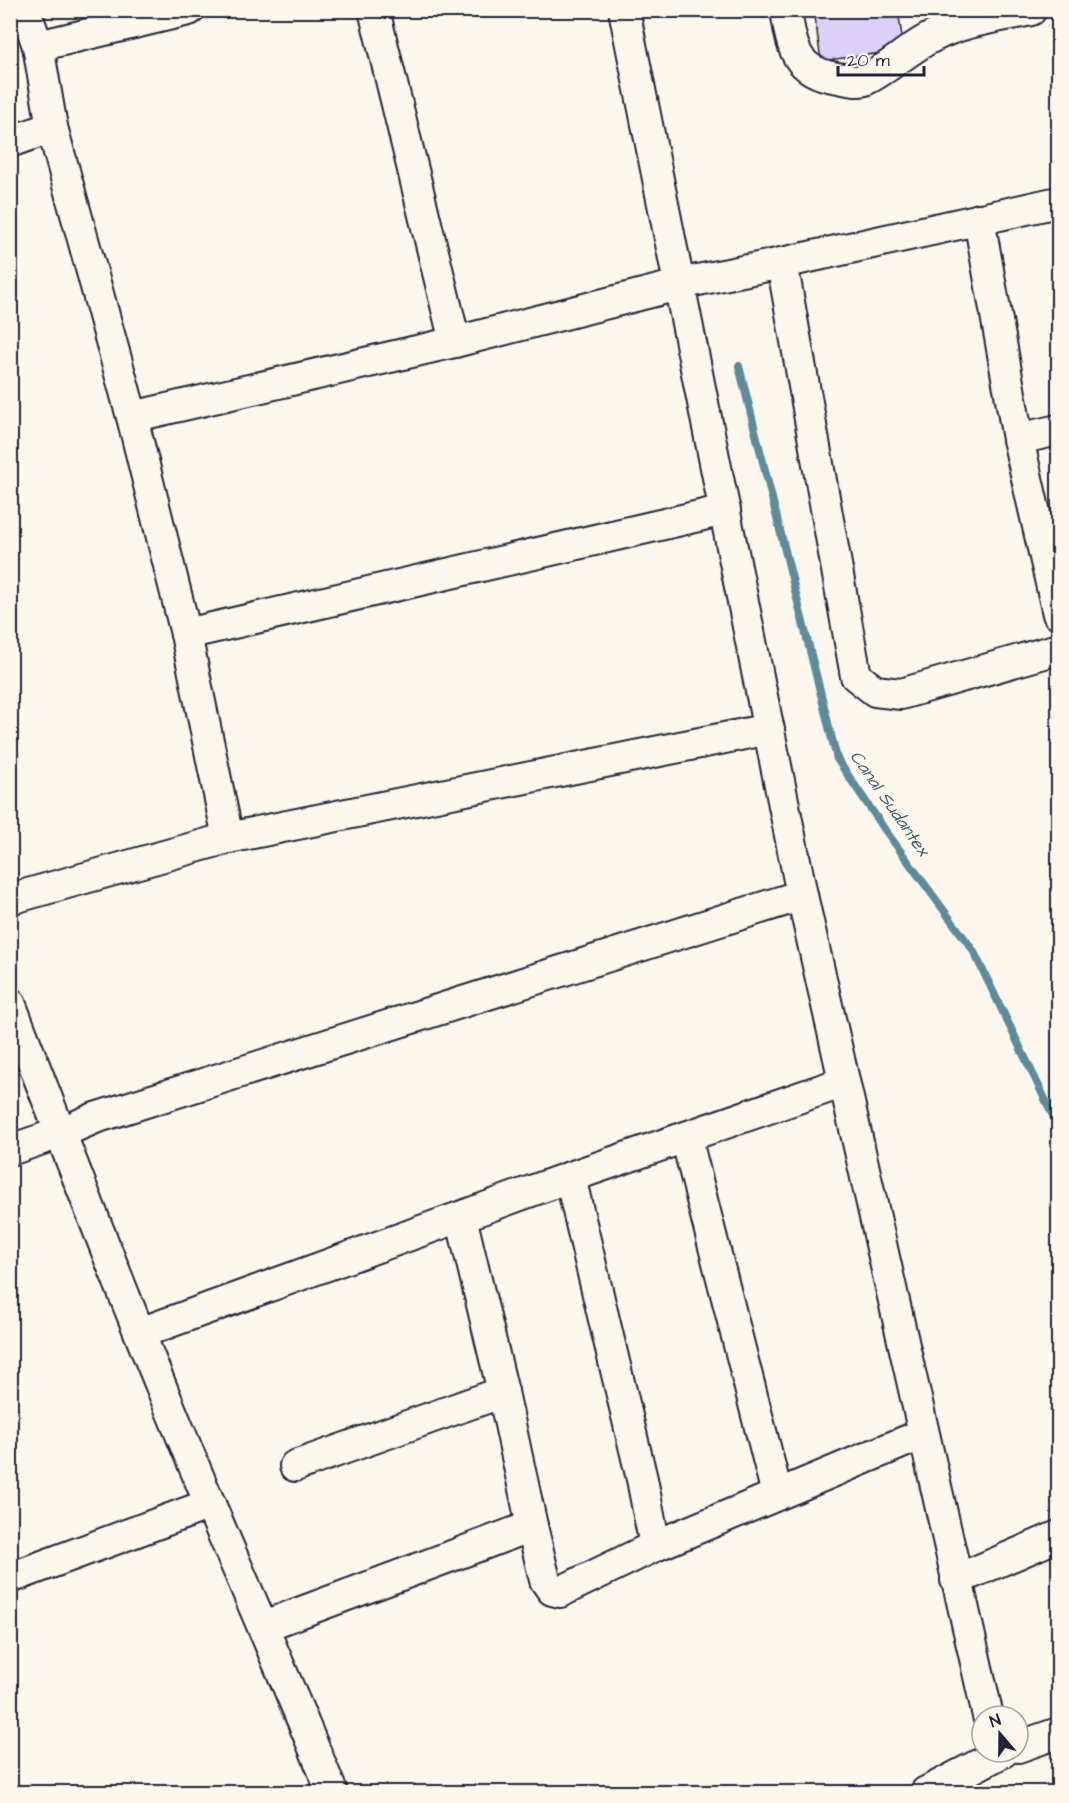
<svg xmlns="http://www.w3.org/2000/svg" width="1069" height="1803" font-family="'Architects Daughter',sans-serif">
<rect width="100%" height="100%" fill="#fbf7ec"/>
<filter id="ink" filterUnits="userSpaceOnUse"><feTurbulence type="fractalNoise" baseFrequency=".0167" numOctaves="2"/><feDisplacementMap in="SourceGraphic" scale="12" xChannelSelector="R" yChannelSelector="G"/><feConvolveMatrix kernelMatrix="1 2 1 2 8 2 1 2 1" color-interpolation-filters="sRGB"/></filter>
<g filter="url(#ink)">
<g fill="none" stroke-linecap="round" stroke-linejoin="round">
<path stroke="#5b8b9c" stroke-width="8" d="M 739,366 L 837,759 L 885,830 L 973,950 L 1058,1126"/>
</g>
<path fill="#dcd0f8" stroke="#22223b" stroke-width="1.5" d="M 814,10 L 898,10 L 904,50 L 821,61 Z"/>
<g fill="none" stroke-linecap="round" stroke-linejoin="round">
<g stroke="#22223b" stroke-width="34">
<g id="minor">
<path d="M 25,10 L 38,46 L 52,127 L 132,417 L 186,634 L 228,838"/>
<path d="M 374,10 L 455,342"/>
<path d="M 624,10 L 802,895 L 988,1716"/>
<path d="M 786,10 C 792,48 795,72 838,78 C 846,79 858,83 865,80 C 890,68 910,47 934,36 C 964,21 998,17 1031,10"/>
<path d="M 38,46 L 189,10"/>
<path d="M 10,142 L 52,127"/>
<path d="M 979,219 L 1018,439 L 1058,614"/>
<path d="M 782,263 L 856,676 L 875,691 L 901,694 L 1058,649"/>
<path d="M 132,417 L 455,342 L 698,280 L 782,263 L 1058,202"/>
<path d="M 1018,439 L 1058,430"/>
<path d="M 186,634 L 725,510"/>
<path d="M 10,899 L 228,838 L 769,729"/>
<path d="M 10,1003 C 75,1171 140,1339 210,1504 C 251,1600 293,1696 332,1792"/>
<path d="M 686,1137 L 777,1494"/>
<path d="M 10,1150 L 60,1133 L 95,1118 L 802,895"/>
<path d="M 570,1177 L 642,1479 L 655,1546"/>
<path d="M 461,1217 L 503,1392 L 532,1526 L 545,1580 L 552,1590 L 560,1592 L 655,1546 L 923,1434"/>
<path d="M 140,1333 L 570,1177 L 844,1082"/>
<path d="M 295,1466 L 503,1392"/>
<path d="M 10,1578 L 210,1504"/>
<path d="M 956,1580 L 1058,1536"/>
<path d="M 264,1626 L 532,1526"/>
<path d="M 1018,1747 L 1058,1733"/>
<path d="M 926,1792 L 1003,1752"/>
</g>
</g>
<use href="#minor" stroke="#fbf7ec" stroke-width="30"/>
</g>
</g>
<g text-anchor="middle" stroke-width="4.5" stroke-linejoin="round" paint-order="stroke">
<g font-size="18" font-style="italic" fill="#3e576c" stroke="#fbf7ec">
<text transform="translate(890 803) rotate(55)" y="6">Canal Sudantex</text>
</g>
</g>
<rect width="1069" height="1803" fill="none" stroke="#fbf7ec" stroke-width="36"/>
<rect x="18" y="18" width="1033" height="1767" fill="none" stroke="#22223b" stroke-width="2" filter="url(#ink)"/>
<g transform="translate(1000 1734) rotate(340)"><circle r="28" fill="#fbf7ec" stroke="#a4a2a5" stroke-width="1.5"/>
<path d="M0-4.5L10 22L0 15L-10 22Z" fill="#22223b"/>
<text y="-9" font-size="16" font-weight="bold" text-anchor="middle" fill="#22223b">N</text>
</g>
<path d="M838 66v9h86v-9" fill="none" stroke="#22223b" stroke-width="3"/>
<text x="847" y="66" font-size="18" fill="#22223b" stroke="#fbf7ec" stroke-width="4.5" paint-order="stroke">20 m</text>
</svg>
